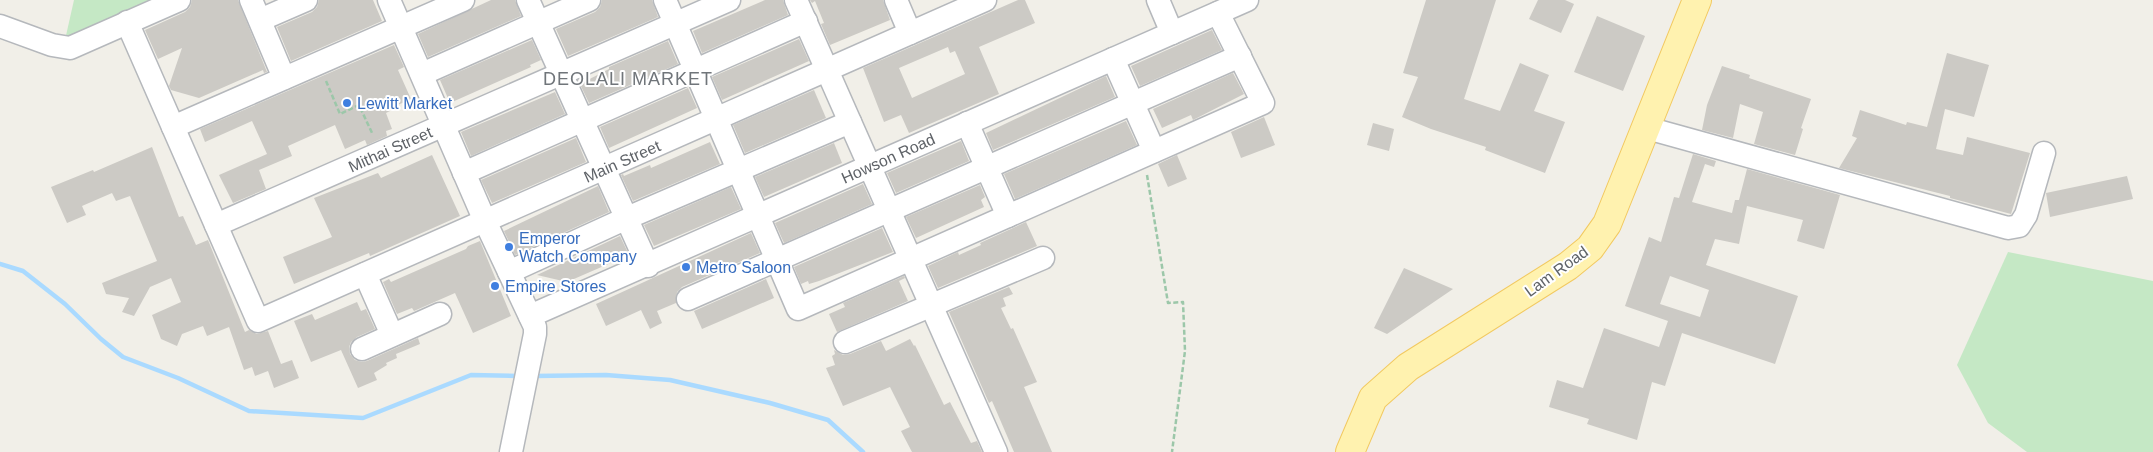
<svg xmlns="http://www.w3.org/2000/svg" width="2153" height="452" font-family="Helvetica,sans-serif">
<rect width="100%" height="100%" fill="#f1efe8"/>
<g fill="#c5e8c5">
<path d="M 74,0 L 159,0 L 65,40 Z"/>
<path d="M 2008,252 L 2153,281 L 2153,452 L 2027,452 L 1988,423 L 1957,365 Z"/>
</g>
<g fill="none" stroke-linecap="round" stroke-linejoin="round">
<g stroke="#aadaff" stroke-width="4.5">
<path d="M 0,264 L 23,271 L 65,304 L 101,339 L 123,357 L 178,378 L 249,411 L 363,418 L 471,375 L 519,376"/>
<path d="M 534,376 L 606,375 L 670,380 L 770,403 L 828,420 L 863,452"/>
</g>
</g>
<g fill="#cccac5" fill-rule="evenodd">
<path d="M 192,0 L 238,0 L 267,72 L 264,73 L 263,70 L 199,98 L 171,90 L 169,86 L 182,48 L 158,59 L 145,30 L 185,12 L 190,7 Z"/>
<path d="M 319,0 L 373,0 L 382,21 L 291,61 L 277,27 L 312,12 L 317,7 Z"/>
<path d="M 491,0 L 515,0 L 521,16 L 428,57 L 418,34 Z"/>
<path d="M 602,0 L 652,0 L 658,17 L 568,56 L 556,29 L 595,12 L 600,7 Z"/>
<path d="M 765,0 L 783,0 L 788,15 L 702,53 L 693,31 Z"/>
<path d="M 810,0 L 883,0 L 890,20 L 830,45 L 821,24 L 824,23 L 815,1 L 812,3 Z"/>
<path d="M 1018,0 L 1025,0 L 1035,23 L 979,47 L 999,94 L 909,133 L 901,115 L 884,122 L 863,68 ZM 948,47 L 950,53 L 955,51 L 965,74 L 912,98 L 899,68 Z"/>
<path d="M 1426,0 L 1496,0 L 1464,99 L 1500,111 L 1520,63 L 1549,75 L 1534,111 L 1565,122 L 1545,173 L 1485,150 L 1486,147 L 1431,129 L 1402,117 L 1418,77 L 1403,73 Z"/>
<path d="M 1538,0 L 1565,0 L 1574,4 L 1561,33 L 1529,19 Z"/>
<path d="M 1597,16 L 1645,36 L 1623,91 L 1574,72 Z"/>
<path d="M 1212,30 L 1222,50 L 1140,86 L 1131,66 Z"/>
<path d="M 799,39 L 809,61 L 722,100 L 712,77 Z"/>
<path d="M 532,40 L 541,60 L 530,65 L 531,67 L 450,103 L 440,80 Z"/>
<path d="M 668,41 L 678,64 L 589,103 L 580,84 L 609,69 L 609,67 Z"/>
<path d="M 394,45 L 404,67 L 398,70 L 411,99 L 389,109 L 390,111 L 386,113 L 392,129 L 386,131 L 387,136 L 367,145 L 365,140 L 345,149 L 335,125 L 288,146 L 292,156 L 259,170 L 266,189 L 233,203 L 219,175 L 267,154 L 252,121 L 205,142 L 200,129 Z"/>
<path d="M 1947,53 L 1989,65 L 1974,117 L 1945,109 L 1936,149 L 1963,155 L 1967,137 L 2030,153 L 2011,214 L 1950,198 L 1950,196 L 1839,168 L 1857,138 L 1852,136 L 1860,110 L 1906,125 L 1907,122 L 1927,127 Z"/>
<path d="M 1722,66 L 1750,75 L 1749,78 L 1811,99 L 1801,128 L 1803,129 L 1795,155 L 1754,144 L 1763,112 L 1740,104 L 1733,138 L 1702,130 L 1707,105 Z"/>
<path d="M 1233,73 L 1244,94 L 1193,120 L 1191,115 L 1162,128 L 1153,109 Z"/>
<path d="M 1106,76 L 1115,97 L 993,150 L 986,133 Z"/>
<path d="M 688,88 L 697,108 L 609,148 L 600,127 Z"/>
<path d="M 814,90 L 826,118 L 745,153 L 733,125 Z"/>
<path d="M 555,92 L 565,114 L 471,156 L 461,132 Z"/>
<path d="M 1264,117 L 1275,145 L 1241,158 L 1231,132 Z"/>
<path d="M 1126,121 L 1137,145 L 1015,199 L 1004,174 Z"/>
<path d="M 1373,123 L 1394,129 L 1389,151 L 1367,145 Z"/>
<path d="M 576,138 L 586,162 L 492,203 L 481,180 Z"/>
<path d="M 961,141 L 969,161 L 896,193 L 887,173 Z"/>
<path d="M 710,142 L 720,164 L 633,201 L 621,175 L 623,174 L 624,176 L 650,165 L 651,168 Z"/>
<path d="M 834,143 L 842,163 L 764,197 L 755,177 Z"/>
<path d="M 152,147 L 179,217 L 183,216 L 196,245 L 208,240 L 245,332 L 249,330 L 257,334 L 268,331 L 281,364 L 292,360 L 299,378 L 274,388 L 268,371 L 255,376 L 252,367 L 244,370 L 229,327 L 207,336 L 203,326 L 182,334 L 177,346 L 161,339 L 152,315 L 181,302 L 171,278 L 150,287 L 134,316 L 122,312 L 129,298 L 106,294 L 102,283 L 157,261 L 130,196 L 116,201 L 112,193 L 82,206 L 86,215 L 67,223 L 51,187 L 93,170 L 94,172 Z"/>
<path d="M 1693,154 L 1716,161 L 1714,167 L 1705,164 L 1692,202 L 1732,213 L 1735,200 L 1739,200 L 1747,169 L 1840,195 L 1824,249 L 1797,241 L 1803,220 L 1747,206 L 1739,244 L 1715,239 L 1706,265 L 1798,296 L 1775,364 L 1682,333 L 1665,386 L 1652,382 L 1637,440 L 1587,424 L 1589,419 L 1549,407 L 1557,380 L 1583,388 L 1604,328 L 1659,347 L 1668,321 L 1625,306 L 1649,237 L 1661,242 L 1674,197 L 1679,198 ZM 1670,276 L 1709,290 L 1700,317 L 1660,304 Z"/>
<path d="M 432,155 L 460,216 L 370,256 L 369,253 L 294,284 L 283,257 L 332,237 L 314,198 L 378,173 L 381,178 Z"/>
<path d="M 1177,155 L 1187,179 L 1168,187 L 1158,164 Z"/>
<path d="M 2127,176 L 2133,199 L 2050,217 L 2046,193 Z"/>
<path d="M 863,184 L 872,204 L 784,243 L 775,223 Z"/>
<path d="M 980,185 L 985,197 L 981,200 L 984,207 L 916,238 L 906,217 Z"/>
<path d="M 598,186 L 609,212 L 515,255 L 504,231 Z"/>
<path d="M 731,187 L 741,209 L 654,246 L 644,225 Z"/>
<path d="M 1026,222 L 1037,246 L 938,288 L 928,266 L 958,252 L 959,255 L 981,245 L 980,243 Z"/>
<path d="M 882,228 L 893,252 L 819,281 L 809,284 L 808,281 L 801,284 L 794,267 Z"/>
<path d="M 751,233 L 760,253 L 682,287 L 677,292 L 676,303 L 657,311 L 662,323 L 650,329 L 641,310 L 606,326 L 596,304 Z"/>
<path d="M 620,236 L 629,255 L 567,282 L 537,275 Z"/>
<path d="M 480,241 L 511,316 L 473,333 L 455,293 L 414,311 L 412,308 L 397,314 L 383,282 L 389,279 L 391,282 L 466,249 L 468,246 Z"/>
<path d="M 1404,268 L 1453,289 L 1387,334 L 1374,328 Z"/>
<path d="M 904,276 L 905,278 L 899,281 L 908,301 L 837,332 L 829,314 L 845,307 L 843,303 Z"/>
<path d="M 766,279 L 774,298 L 702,329 L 694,311 Z"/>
<path d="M 1009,287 L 1013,294 L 1003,298 L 1006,306 L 1001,308 L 1011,329 L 1013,328 L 1037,382 L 1024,387 L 1052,452 L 1014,452 L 992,401 L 989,403 L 949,312 Z"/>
<path d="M 357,302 L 361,311 L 366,309 L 375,329 L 357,337 L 351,342 L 349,347 L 350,354 L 355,360 L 361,362 L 367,361 L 418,338 L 420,344 L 396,354 L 397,358 L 386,363 L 387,365 L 374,373 L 377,380 L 358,388 L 341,350 L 311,362 L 294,321 L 312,314 L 315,320 Z"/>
<path d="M 910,339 L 914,346 L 915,345 L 944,405 L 950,402 L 971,443 L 977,441 L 982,452 L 912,452 L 901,431 L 910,427 L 890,387 L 843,406 L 826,368 L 835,365 L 832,356 L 835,354 L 834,350 L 843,355 L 850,354 L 881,341 L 886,351 Z"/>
</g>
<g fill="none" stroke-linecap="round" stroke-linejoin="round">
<g stroke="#b5b8bc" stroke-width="25">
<g id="minor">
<path d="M 251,0 L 284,78"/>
<path d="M 389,0 L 485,221 L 535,327 L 535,334 L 511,452"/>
<path d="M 528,0 L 648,266"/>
<path d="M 665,0 L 798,309 L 1263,103 L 1218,13"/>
<path d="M 796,0 L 996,452"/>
<path d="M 896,0 L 910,33"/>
<path d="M 1158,0 L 1172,33"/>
<path d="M 260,20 L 306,0"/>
<path d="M 127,22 L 258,321 L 985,0"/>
<path d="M 0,26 L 52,45 L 70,48 L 179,0"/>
<path d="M 1113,59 L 1154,151"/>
<path d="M 422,74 L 589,0"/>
<path d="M 967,123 L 1008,216"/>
<path d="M 173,127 L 463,0"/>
<path d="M 1647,128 L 2008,228 L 2019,226 L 2026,215 L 2044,153"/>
<path d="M 464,173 L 806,21"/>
<path d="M 216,225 L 729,0"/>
<path d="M 509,272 L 627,218 L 850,122"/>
<path d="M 365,274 L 392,335"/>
<path d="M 688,299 L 1240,56"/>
<path d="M 530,316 L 1247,0"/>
<path d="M 845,342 L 1043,258"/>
<path d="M 362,349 L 440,314"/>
</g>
</g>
<g stroke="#f2c960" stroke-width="30">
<path id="major" d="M 1350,452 L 1373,398 L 1408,367 L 1568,266 L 1590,248 L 1607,224 L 1697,0"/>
</g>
<g stroke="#9cc7a9" stroke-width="2.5" stroke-dasharray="5 2.5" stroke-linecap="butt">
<path d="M 326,81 L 340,114 L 359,105 L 373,135"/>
<path d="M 1147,175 L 1168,303 L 1183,302 L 1185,351 L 1172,452"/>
</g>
<use href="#minor" stroke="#fff" stroke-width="22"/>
<use href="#major" stroke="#fff2af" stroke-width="28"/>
</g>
<g fill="#3f7fe0" stroke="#fff" stroke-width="2">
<circle cx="347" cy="103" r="5"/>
<circle cx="509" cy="247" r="5"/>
<circle cx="686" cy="267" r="5"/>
<circle cx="495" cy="286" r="5"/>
</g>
<g text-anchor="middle" stroke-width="4" stroke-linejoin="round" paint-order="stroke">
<g font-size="16" fill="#366cbe" stroke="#fff" text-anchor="start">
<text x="357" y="109">Lewitt Market</text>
<text x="519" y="244">Emperor<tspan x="519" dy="18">Watch Company</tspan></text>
<text x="696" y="273">Metro Saloon</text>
<text x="505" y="292">Empire Stores</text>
</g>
<g font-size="16" fill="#5f6368" stroke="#fff">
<text transform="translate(390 149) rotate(-24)" y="6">Mithai Street</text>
<text transform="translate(888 158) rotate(-24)" y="6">Howson Road</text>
<text transform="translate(622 161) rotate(-24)" y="6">Main Street</text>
<text transform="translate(1556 271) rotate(-36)" y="6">Lam Road</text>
</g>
<g font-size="18" letter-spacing="1" fill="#70757a" stroke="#fff">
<text x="628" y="85">DEOLALI MARKET</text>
</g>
</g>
</svg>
